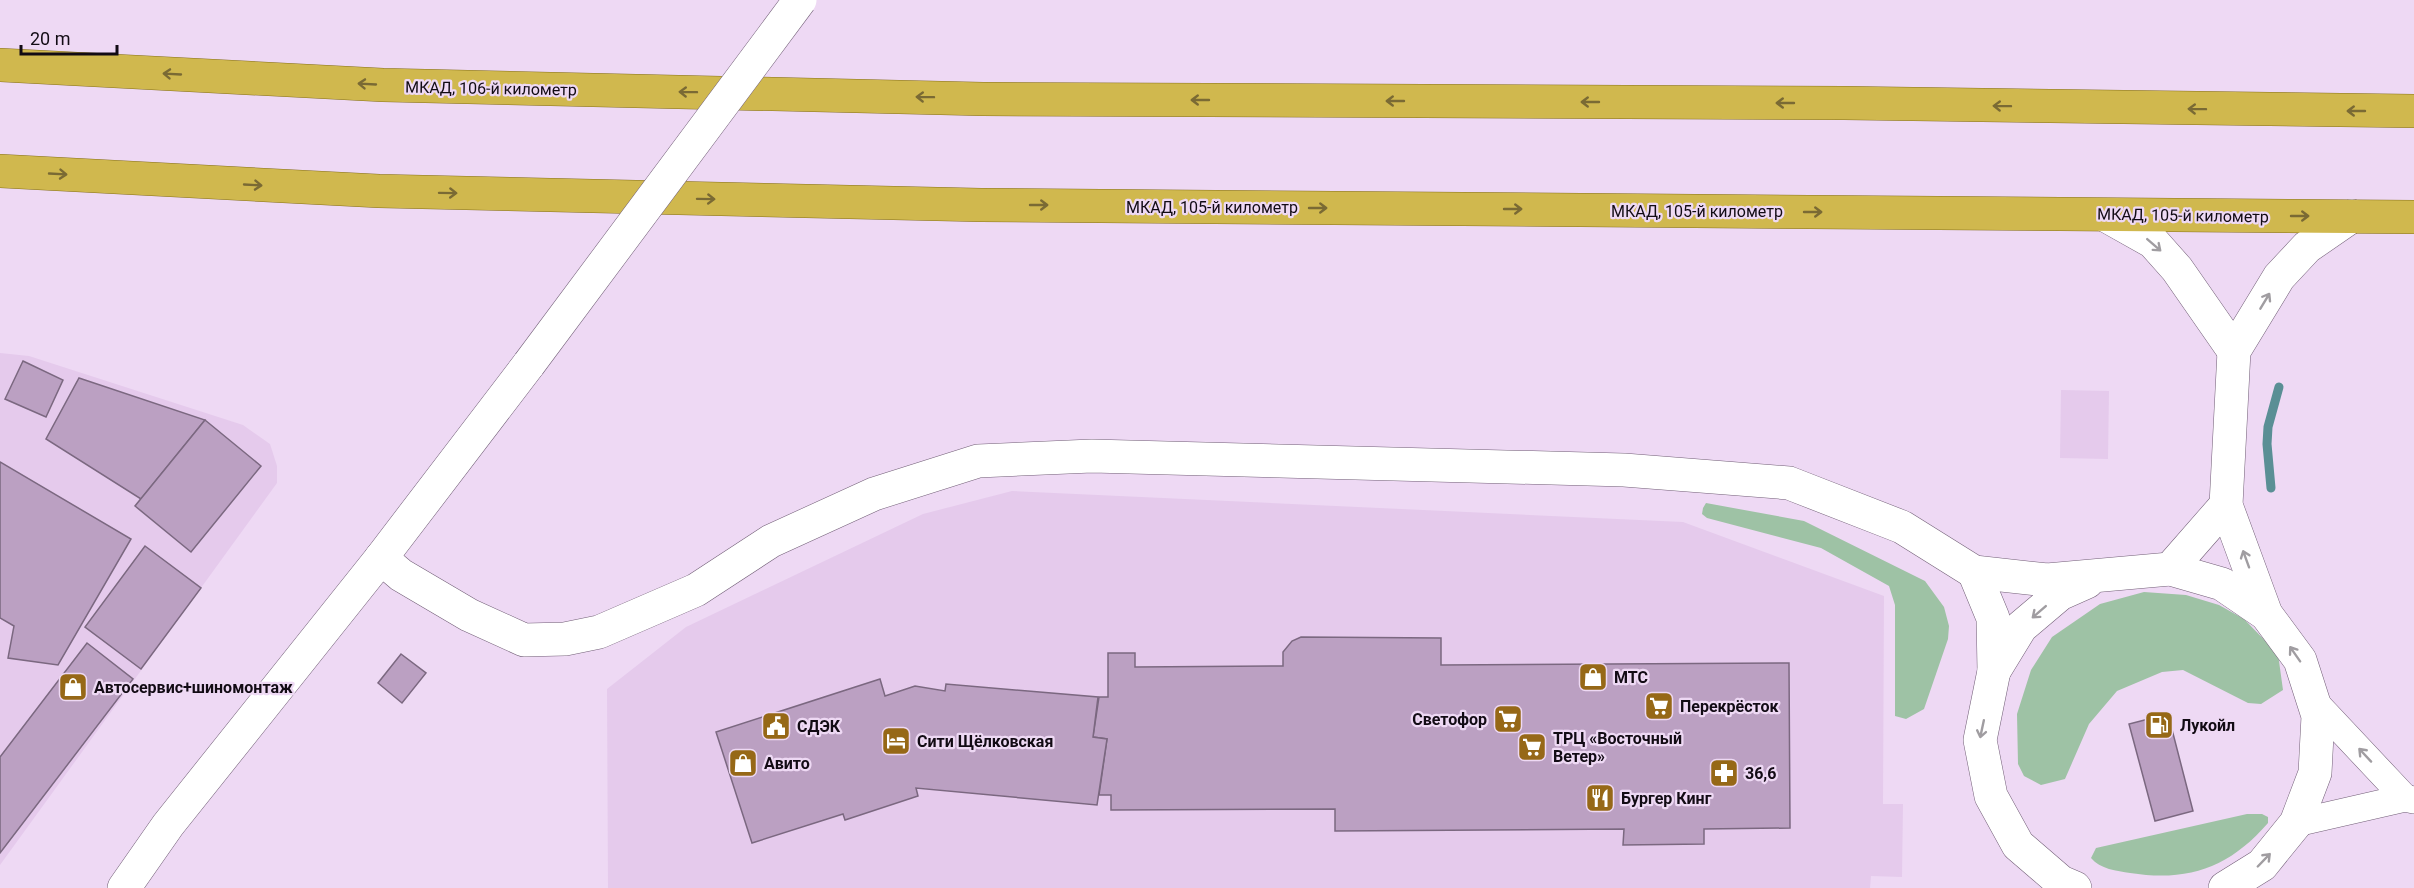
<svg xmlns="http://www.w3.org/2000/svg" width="2414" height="888" font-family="Roboto,sans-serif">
<rect width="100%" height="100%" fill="#eed9f4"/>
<g fill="#e5caec">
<path d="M 0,353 L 29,356 L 243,425 L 270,444 L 277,466 L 277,483 L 0,865 Z"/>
<path d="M 2061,390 L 2109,391 L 2108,459 L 2060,458 Z"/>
<path d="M 1012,491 L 1683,522 L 1884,596 L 1883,804 L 1903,804 L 1902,877 L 1871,876 L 1870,888 L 608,888 L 607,689 L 686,627 L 923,514 Z"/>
</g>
<g fill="#9ec2a5">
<path d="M 1706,503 L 1804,521 L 1925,581 L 1944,607 L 1949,626 L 1948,639 L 1924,709 L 1906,719 L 1895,716 L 1895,605 L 1889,586 L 1821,548 L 1707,518 L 1702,514 L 1703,508 Z"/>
<path d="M 2144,592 L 2186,595 L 2219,605 L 2244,619 L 2278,654 L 2283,690 L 2261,704 L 2248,703 L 2183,670 L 2162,672 L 2117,691 L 2089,724 L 2065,779 L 2041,785 L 2024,776 L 2018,764 L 2017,714 L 2031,670 L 2052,637 L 2100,604 Z"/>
<path d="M 2247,814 L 2262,814 L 2268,817 L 2268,823 C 2229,868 2188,882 2130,873 C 2117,871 2100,869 2091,858 L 2096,848 Z"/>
</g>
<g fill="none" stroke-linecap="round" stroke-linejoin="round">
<path stroke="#5a8f95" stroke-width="9" d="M 2271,488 L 2267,444 L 2268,427 L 2279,387"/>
</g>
<g fill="#bba0c2" stroke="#7b6880" stroke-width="1.5">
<path d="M 23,361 L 63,380 L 46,417 L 5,399 Z"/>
<path d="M 79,378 L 205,420 L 141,499 L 46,439 Z"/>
<path d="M 205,420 L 261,466 L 191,552 L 135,506 Z"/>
<path d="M 0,462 L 131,539 L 58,665 L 8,658 L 14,626 L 0,618 Z"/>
<path d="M 145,546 L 201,588 L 141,669 L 85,627 Z"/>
<path d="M 1301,637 L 1441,638 L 1441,665 L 1789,663 L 1790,828 L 1704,829 L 1704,844 L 1623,845 L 1624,829 L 1335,831 L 1335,809 L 1111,810 L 1111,795 L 1099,795 L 1107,739 L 1093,737 L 1099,697 L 1108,697 L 1108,653 L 1135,653 L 1135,667 L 1283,666 L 1283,652 L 1292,641 Z"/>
<path d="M 87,643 L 133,679 L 0,853 L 0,757 Z"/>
<path d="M 401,654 L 426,673 L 402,703 L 378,683 Z"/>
<path d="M 880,679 L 885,696 L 915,686 L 945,691 L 946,684 L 1098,697 L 1093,737 L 1107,739 L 1097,805 L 916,788 L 918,796 L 845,820 L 843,814 L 752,843 L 716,732 Z"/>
<path d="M 2168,714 L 2193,811 L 2155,821 L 2129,724 Z"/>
</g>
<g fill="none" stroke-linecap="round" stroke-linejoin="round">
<g stroke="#725f77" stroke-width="28">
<g id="minor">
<path d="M 2312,699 L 2405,798"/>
<path d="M 2296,823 L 2405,798 L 2414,800"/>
</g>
</g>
<g stroke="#725f77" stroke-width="34">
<g id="tertiary">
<path d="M 2105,215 L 2153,242 L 2177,269 L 2234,351"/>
<path d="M 381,558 L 401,575 L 469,615 L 524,640 L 565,639 L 599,632 L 696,590 L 771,541 L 874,494 L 978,461 L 1092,456 L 1624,470 L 1789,483 L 1902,527 L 1974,572 L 2047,580 L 2170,569 L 2222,584 L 2266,614"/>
<path d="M 2170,569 L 2226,505"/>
<path d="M 1974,572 L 1993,618 L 1994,671 L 1980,740 L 1991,796 L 2018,845 L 2061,882 L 2075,888"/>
<path d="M 1994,671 L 2021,627 L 2060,594 L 2087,582"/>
<path d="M 124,888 L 168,825 L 381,558 L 529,364"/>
<path d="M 2225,888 L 2262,865 L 2296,823 L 2315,773 L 2318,716 L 2300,660 L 2266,614 L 2226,505 L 2234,351 L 2279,277 L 2307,247 L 2352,216"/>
</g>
</g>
<g stroke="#86701c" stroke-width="34">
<g id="trunk">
<path d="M 0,65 L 383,85 L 983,99 L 1844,103 L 2414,111"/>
<path d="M 0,171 L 379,191 L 981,205 L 2414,217"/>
</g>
</g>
<use href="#minor" stroke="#fff" stroke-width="27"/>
<use href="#tertiary" stroke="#fff" stroke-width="33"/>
<use href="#trunk" stroke="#d0b84e" stroke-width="33"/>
<g stroke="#725f77" stroke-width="34" stroke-linecap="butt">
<path id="tertiary-bridge" d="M 529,364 L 800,0"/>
</g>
<use href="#tertiary-bridge" stroke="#fff" stroke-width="33"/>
</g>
<defs><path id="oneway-shaft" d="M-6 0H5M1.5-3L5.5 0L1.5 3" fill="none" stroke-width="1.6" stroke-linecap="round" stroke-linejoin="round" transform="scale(1.5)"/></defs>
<g stroke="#7a6a34">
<use href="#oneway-shaft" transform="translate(172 74) rotate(-177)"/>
<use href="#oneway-shaft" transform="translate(367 84) rotate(-177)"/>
<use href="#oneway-shaft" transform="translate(688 92) rotate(-179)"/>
<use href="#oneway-shaft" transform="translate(925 97) rotate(-179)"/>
<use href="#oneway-shaft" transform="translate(1200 100) rotate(-180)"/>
<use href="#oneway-shaft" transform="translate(1395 101) rotate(-180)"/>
<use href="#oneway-shaft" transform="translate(1590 102) rotate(-180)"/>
<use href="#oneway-shaft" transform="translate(1785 103) rotate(-180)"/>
<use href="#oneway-shaft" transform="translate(2002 106) rotate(-179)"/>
<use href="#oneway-shaft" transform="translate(2197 109) rotate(-179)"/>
<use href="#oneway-shaft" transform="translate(2356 111) rotate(-180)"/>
<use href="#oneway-shaft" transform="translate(58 174) rotate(3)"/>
<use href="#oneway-shaft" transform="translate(253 185) rotate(3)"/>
<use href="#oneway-shaft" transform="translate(448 193) rotate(1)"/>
<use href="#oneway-shaft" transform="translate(706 199) rotate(1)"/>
<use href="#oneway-shaft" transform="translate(1039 205)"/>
<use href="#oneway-shaft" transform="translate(1318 208)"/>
<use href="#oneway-shaft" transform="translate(1513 209)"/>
<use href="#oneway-shaft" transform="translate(1813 212)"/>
<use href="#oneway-shaft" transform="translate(2300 216)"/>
</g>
<g stroke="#a09da1">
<use href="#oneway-shaft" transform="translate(2154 245) rotate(41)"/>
<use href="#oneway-shaft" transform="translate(2265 301) rotate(-59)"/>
<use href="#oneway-shaft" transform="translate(2246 559) rotate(-110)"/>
<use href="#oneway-shaft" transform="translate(2039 612) rotate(139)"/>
<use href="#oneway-shaft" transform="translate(2295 654) rotate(-125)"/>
<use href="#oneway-shaft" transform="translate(1982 729) rotate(102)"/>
<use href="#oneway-shaft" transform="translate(2365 755) rotate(-133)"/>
<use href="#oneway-shaft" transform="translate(2264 860) rotate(-46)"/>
</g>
<defs>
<g id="shop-square" transform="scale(1.5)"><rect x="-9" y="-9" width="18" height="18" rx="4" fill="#966817" stroke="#eed9f4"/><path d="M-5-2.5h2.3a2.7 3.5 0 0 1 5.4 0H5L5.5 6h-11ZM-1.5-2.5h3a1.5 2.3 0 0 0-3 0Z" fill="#fff"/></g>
<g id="supermarket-square" transform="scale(1.5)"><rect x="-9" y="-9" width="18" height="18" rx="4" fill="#966817" stroke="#eed9f4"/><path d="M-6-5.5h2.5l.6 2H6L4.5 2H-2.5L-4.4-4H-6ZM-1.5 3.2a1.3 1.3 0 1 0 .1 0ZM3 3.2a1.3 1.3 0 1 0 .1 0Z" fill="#fff"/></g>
<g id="fuel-square" transform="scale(1.5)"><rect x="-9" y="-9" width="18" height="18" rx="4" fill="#966817" stroke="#eed9f4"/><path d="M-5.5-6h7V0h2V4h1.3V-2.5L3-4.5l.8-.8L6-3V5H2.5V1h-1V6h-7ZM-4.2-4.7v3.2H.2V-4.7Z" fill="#fff"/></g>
<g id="civic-square" transform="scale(1.5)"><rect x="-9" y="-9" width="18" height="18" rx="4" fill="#966817" stroke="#eed9f4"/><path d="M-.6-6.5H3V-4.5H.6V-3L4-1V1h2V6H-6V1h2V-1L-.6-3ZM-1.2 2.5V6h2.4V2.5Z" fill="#fff"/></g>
<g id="hotel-square" transform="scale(1.5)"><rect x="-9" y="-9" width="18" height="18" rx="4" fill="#966817" stroke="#eed9f4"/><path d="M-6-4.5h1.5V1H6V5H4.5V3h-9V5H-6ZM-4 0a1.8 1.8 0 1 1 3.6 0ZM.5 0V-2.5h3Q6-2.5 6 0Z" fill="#fff"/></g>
<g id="pharmacy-square" transform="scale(1.5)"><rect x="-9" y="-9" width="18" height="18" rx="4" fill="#966817" stroke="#eed9f4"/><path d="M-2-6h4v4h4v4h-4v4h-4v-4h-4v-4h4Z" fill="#fff"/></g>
<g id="restaurant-square" transform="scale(1.5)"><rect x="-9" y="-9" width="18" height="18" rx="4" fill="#966817" stroke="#eed9f4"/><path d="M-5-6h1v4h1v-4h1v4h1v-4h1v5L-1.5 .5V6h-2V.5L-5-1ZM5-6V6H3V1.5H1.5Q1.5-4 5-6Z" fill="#fff"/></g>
</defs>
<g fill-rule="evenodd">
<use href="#shop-square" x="1593" y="677"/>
<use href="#shop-square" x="73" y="687"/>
<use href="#supermarket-square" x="1659" y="706"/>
<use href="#supermarket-square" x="1508" y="719"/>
<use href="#fuel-square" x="2159" y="725"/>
<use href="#civic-square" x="776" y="726"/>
<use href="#hotel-square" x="896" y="741"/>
<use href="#supermarket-square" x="1532" y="747"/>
<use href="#shop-square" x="743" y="763"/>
<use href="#pharmacy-square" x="1724" y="773"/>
<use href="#restaurant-square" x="1600" y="798"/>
</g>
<g text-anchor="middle" stroke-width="4.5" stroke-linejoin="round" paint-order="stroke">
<g font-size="16" fill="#120b14" stroke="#eed9f4">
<text transform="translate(491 88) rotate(1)" y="6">МКАД, 106-й километр</text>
<text x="1212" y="213">МКАД, 105-й километр</text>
<text x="1697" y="217">МКАД, 105-й километр</text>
<text transform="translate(2183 215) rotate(1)" y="6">МКАД, 105-й километр</text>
</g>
<g font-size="16" font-weight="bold" fill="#120b14" stroke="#eed9f4" text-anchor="start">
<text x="1614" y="683">МТС</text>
<text x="94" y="693">Автосервис+шиномонтаж</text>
<text x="1680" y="712">Перекрёсток</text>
<text x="1487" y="725" text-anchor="end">Светофор</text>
<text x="2180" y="731">Лукойл</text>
<text x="797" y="732">СДЭК</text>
<text x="1553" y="744">ТРЦ «Восточный<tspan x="1553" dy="18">Ветер»</tspan></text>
<text x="917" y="747">Сити Щёлковская</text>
<text x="764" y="769">Авито</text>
<text x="1745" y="779">36,6</text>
<text x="1621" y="804">Бургер Кинг</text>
</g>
</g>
<path d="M21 45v9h96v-9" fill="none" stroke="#120b14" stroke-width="3"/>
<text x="30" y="45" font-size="18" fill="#120b14" stroke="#eed9f4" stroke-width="4.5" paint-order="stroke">20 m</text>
</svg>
